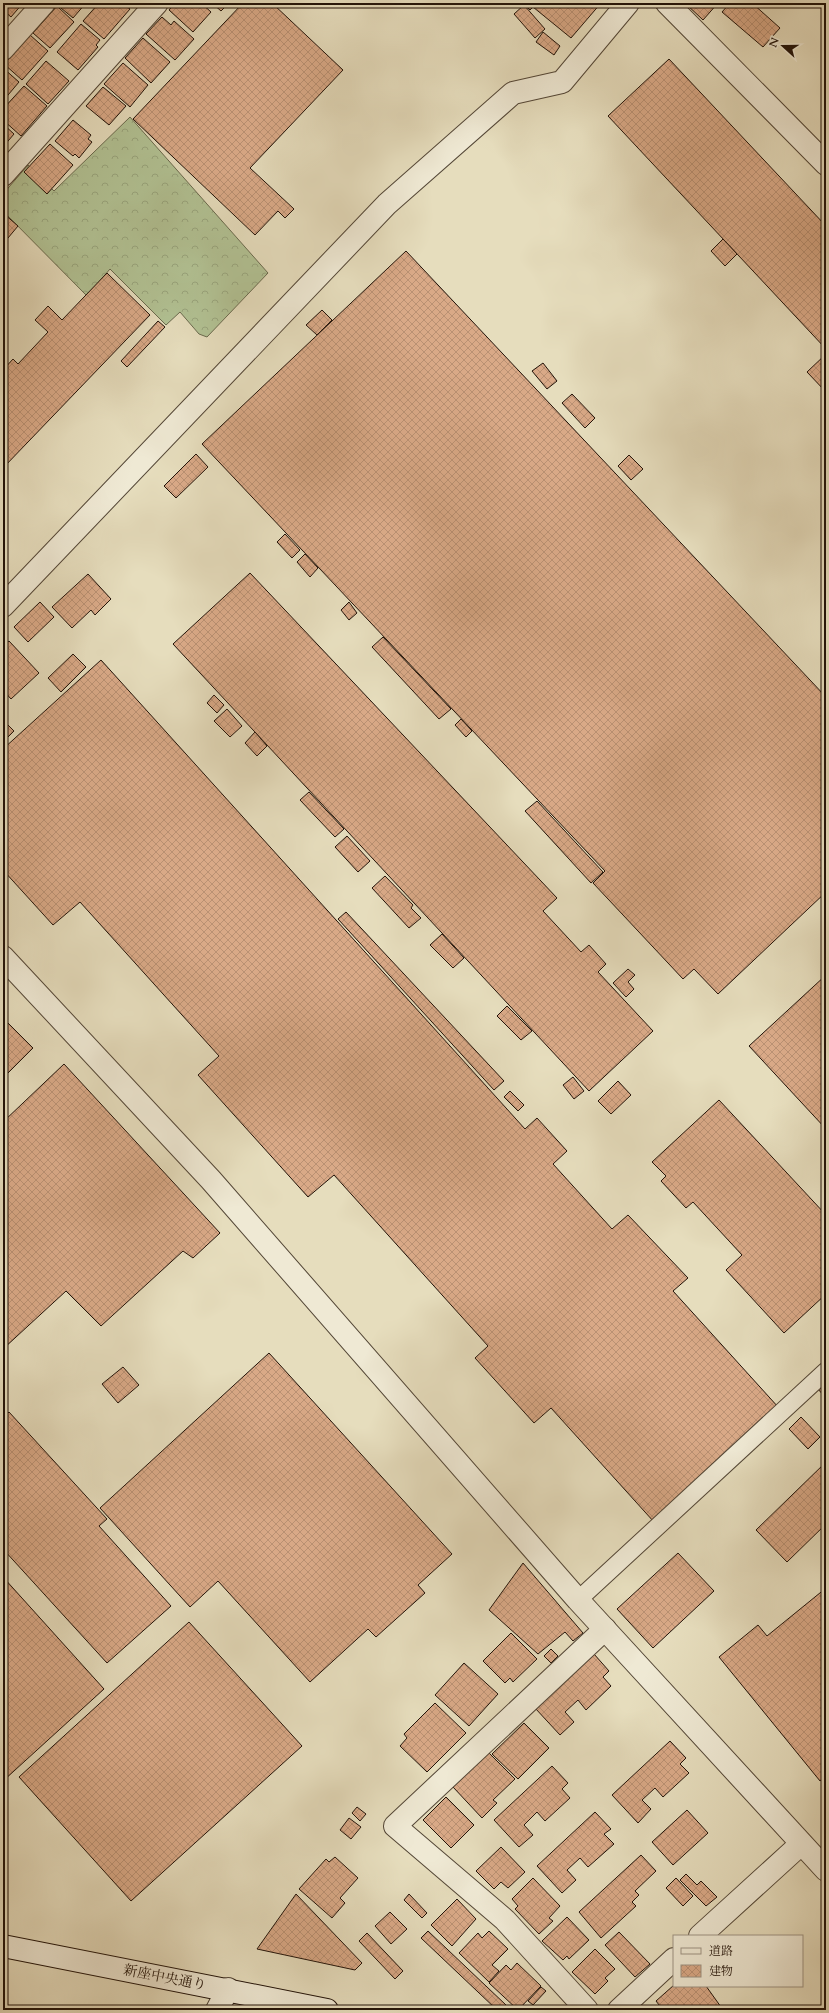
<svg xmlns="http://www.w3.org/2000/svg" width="829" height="2013" font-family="Cardo,'Noto Serif JP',serif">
<defs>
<pattern id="forest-crowns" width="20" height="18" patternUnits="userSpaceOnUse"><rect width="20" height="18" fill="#b2c294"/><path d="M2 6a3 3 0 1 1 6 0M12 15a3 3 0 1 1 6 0" fill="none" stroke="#99a67e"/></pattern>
<pattern id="building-cross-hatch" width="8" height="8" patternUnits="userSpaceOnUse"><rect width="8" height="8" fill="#d9a987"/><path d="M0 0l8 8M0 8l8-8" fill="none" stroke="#ba9173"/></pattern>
</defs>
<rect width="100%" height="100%" fill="#e6ddbd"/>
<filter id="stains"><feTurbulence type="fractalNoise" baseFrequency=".005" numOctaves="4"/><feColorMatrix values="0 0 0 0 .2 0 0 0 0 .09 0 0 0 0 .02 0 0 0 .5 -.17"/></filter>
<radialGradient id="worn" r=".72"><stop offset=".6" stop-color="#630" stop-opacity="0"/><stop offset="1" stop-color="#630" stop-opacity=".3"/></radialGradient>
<path fill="url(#forest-crowns)" stroke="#6a6a4e" d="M 130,117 L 268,273 L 207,337 L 199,334 L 180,312 L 166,325 L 110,269 L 87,296 L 3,211 L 3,194 L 28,165 L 54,191 Z"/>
<g fill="url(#building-cross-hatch)" stroke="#221309">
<path d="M 3,3 L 23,3 L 11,17 L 3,10 Z"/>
<path d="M 55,3 L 86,3 L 73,18 Z"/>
<path d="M 99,3 L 122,3 L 130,9 L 104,39 L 83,21 Z"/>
<path d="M 175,3 L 201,3 L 211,12 L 193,32 L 169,10 Z"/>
<path d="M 212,3 L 229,3 L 221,11 Z"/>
<path d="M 243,3 L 272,3 L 343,70 L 250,168 L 294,209 L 285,218 L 278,211 L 255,235 L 133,119 Z"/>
<path d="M 523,3 L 601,3 L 571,38 L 533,7 L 530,10 Z"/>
<path d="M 685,3 L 718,3 L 703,20 Z"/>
<path d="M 730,3 L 752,3 L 780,28 L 763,47 L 722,12 Z"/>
<path d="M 524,5 L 545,29 L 535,38 L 514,14 Z"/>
<path d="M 57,6 L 74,22 L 50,48 L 33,33 Z"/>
<path d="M 162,17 L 171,25 L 174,21 L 194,39 L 175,60 L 146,34 Z"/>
<path d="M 81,24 L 100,40 L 96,45 L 98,47 L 78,70 L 57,52 Z"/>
<path d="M 543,32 L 560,46 L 554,55 L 536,42 Z"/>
<path d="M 30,35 L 48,51 L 22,80 L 4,64 Z"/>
<path d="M 143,38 L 170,62 L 151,83 L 125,58 Z"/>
<path d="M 669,59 L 826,226 L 826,349 L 608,116 Z"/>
<path d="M 46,61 L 69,81 L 48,104 L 26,84 Z"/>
<path d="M 123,63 L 148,85 L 130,107 L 104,84 Z"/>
<path d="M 3,68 L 19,82 L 3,101 Z"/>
<path d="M 24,86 L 47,106 L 21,136 L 3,120 L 3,109 Z"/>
<path d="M 103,87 L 126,106 L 109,125 L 86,106 Z"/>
<path d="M 73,120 L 91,135 L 88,139 L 92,142 L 79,158 L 75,154 L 73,156 L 55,141 Z"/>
<path d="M 3,124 L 14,134 L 3,147 Z"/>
<path d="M 50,144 L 73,165 L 47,194 L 24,172 Z"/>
<path d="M 3,213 L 18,226 L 3,244 Z"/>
<path d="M 723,239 L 737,254 L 725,266 L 711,251 Z"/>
<path d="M 406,251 L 826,697 L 826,892 L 718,994 L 694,969 L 683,979 L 593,883 L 605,871 L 202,444 Z"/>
<path d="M 107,273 L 150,315 L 3,468 L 3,370 L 13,359 L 18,364 L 48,332 L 35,320 L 48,306 L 62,320 Z"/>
<path d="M 322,310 L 332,320 L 317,335 L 306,325 Z"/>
<path d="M 158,321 L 165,327 L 127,367 L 121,361 Z"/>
<path d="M 826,354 L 826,392 L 807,372 Z"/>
<path d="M 543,363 L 557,381 L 547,389 L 532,371 Z"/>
<path d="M 572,394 L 595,418 L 585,428 L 562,403 Z"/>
<path d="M 196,454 L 208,467 L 176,498 L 164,486 Z"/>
<path d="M 629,455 L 643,469 L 631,480 L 618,466 Z"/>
<path d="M 285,534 L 300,550 L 292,558 L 277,542 Z"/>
<path d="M 305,554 L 318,568 L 310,577 L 297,562 Z"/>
<path d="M 250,573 L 557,898 L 543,911 L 581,952 L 589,945 L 606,964 L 598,972 L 653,1031 L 589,1091 L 173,644 Z"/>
<path d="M 88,574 L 111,599 L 95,615 L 91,610 L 72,628 L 52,607 Z"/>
<path d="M 40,602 L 54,617 L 28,642 L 14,627 Z"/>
<path d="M 349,602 L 357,613 L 349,620 L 341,610 Z"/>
<path d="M 383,637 L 451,709 L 439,719 L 372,647 Z"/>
<path d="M 9,641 L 39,673 L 11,699 L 3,690 L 3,646 Z"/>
<path d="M 73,654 L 86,667 L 61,692 L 48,678 Z"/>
<path d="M 101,660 L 525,1129 L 537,1118 L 567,1151 L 553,1164 L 612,1229 L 628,1215 L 688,1278 L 673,1291 L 779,1408 L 654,1522 L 551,1408 L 534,1423 L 475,1358 L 488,1346 L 334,1175 L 308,1197 L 198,1075 L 219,1056 L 80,902 L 53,925 L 3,870 L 3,749 Z"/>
<path d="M 214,695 L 224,705 L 217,713 L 207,703 Z"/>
<path d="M 227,709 L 242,726 L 230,737 L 214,721 Z"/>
<path d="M 461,719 L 472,731 L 466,737 L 455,725 Z"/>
<path d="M 3,720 L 14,731 L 3,742 Z"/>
<path d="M 255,732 L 267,746 L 257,756 L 245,743 Z"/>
<path d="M 309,792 L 344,829 L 335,837 L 300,800 Z"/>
<path d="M 537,801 L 603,872 L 591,883 L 525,811 Z"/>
<path d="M 347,836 L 370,861 L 358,872 L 335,847 Z"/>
<path d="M 385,876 L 413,905 L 411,908 L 421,918 L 409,928 L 372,888 Z"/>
<path d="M 346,912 L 504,1081 L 494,1090 L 338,919 Z"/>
<path d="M 442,934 L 464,958 L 453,968 L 430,945 Z"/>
<path d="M 628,969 L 635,975 L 628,982 L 634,989 L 626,997 L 613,983 Z"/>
<path d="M 826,975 L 826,1129 L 749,1046 Z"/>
<path d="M 507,1006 L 532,1031 L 521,1040 L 497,1016 Z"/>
<path d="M 3,1018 L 33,1048 L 6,1075 L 3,1071 Z"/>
<path d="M 64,1064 L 220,1233 L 193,1258 L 183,1251 L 101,1326 L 66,1291 L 3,1349 L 3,1122 Z"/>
<path d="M 573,1077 L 584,1091 L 574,1099 L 563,1085 Z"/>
<path d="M 618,1081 L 631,1095 L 611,1114 L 598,1101 Z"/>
<path d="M 510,1091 L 524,1105 L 518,1111 L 504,1097 Z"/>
<path d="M 719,1100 L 826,1215 L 826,1294 L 784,1333 L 726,1270 L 742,1255 L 693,1202 L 686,1208 L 661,1181 L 666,1176 L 652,1162 Z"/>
<path d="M 269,1353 L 452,1554 L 418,1585 L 425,1593 L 376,1637 L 368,1629 L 310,1682 L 218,1581 L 190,1607 L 100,1508 Z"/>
<path d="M 123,1367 L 139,1385 L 118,1403 L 102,1384 Z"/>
<path d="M 826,1379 L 826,1398 L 817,1388 Z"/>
<path d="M 9,1412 L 107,1519 L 99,1526 L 171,1606 L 107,1663 L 3,1549 L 3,1418 Z"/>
<path d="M 801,1417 L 820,1437 L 808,1449 L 789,1429 Z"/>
<path d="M 826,1462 L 826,1524 L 787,1562 L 756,1530 Z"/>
<path d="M 678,1553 L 714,1591 L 653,1648 L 617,1609 Z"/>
<path d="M 523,1563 L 583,1633 L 573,1641 L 565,1632 L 538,1654 L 489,1610 Z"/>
<path d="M 3,1577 L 104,1689 L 3,1781 Z"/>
<path d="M 826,1588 L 826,1776 L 820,1781 L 719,1657 L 758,1625 L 767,1636 Z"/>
<path d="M 189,1622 L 302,1746 L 131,1901 L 19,1777 Z"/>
<path d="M 511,1633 L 537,1659 L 513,1682 L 510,1678 L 505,1683 L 483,1661 Z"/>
<path d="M 551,1649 L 558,1656 L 551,1663 L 544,1656 Z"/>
<path d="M 594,1654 L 609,1671 L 603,1677 L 611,1686 L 586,1710 L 578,1700 L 565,1712 L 574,1722 L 560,1735 L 535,1708 Z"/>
<path d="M 464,1663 L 498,1694 L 469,1726 L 435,1695 Z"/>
<path d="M 435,1703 L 466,1733 L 427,1772 L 400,1746 L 407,1738 L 404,1734 Z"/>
<path d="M 524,1723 L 549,1748 L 518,1779 L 492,1754 Z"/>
<path d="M 670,1741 L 686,1758 L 680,1764 L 689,1773 L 663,1797 L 655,1788 L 642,1800 L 651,1809 L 638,1823 L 612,1795 Z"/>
<path d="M 488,1752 L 515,1779 L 493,1800 L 497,1803 L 482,1818 L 453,1787 Z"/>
<path d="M 552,1766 L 568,1783 L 562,1789 L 570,1798 L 545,1821 L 537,1812 L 524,1825 L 533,1835 L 519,1847 L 494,1820 Z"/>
<path d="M 446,1797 L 474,1825 L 451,1848 L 423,1820 Z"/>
<path d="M 357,1807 L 366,1814 L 360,1821 L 352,1813 Z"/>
<path d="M 687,1810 L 708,1833 L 673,1865 L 652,1842 Z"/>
<path d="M 595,1812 L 611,1829 L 604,1834 L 614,1844 L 588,1867 L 580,1858 L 567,1870 L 576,1880 L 562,1893 L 537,1866 Z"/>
<path d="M 349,1818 L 361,1827 L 351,1839 L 340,1830 Z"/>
<path d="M 501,1847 L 525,1872 L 508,1888 L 501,1882 L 494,1889 L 476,1871 Z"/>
<path d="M 641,1855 L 656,1871 L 635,1891 L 639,1895 L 632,1902 L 636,1906 L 601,1938 L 579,1912 Z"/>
<path d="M 335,1857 L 358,1878 L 340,1898 L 345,1903 L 332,1918 L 299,1889 L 326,1859 L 329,1862 Z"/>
<path d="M 686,1874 L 697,1885 L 701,1881 L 717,1897 L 706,1906 L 680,1880 Z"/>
<path d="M 533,1878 L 560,1906 L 549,1918 L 553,1921 L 539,1934 L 515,1909 L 518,1906 L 512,1899 Z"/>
<path d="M 676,1878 L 693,1896 L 683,1906 L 666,1888 Z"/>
<path d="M 296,1894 L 362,1963 L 355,1970 L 257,1949 Z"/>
<path d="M 409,1894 L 427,1913 L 422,1918 L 404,1900 Z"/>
<path d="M 457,1899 L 476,1919 L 452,1946 L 431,1925 Z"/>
<path d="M 390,1912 L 407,1929 L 391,1944 L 375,1926 Z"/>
<path d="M 567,1917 L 589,1940 L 569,1959 L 567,1956 L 563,1960 L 542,1941 Z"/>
<path d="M 428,1931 L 506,2005 L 501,2010 L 497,2010 L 421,1938 Z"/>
<path d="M 489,1931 L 508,1949 L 492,1965 L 499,1971 L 489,1982 L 459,1953 L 478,1933 L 482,1938 Z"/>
<path d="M 619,1932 L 650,1964 L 635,1977 L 605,1945 Z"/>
<path d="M 367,1933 L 403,1971 L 395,1979 L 359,1941 Z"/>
<path d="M 595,1949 L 615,1969 L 605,1978 L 608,1981 L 595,1994 L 572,1972 Z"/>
<path d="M 517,1963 L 541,1986 L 518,2010 L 489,1983 L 506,1965 L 511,1970 Z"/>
<path d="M 674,1985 L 706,1986 L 721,2007 L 717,2010 L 663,2010 L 656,2001 Z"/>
<path d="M 541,1987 L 546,1991 L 533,2005 L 528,2001 Z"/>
</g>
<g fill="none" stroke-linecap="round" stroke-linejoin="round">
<g stroke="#534636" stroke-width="19">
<path id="lane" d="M 578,1600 L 826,1371"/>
</g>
<g stroke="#534636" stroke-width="24">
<g id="street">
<path d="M 667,3 L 826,164"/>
<path d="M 3,49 L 44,3"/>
<path d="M 3,175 L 157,3"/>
<path d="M 3,606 L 387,204 L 513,93 L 562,82 L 628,3"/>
<path d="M 3,957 L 211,1180 L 578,1600 L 826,1870"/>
<path d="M 700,1936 L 801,1844"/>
<path d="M 217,2010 L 228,1989"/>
<path d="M 587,2010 L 505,1920 L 395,1826 L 605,1629"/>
<path d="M 619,2010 L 674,1959"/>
</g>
</g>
<g stroke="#221309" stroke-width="24">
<path id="secondary" d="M 3,1946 L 327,2010"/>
</g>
<use href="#lane" stroke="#efe9d4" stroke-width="17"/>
<use href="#street" stroke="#efe9d4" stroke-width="22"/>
<use href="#secondary" stroke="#efe9d4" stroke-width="22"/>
</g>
<g text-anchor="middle" stroke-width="3" stroke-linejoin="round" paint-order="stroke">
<g font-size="14" fill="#221309" stroke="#efe9d4">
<text transform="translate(165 1977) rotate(11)" y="5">新座中央通り</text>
</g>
</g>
<rect width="829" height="2013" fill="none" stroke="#e6ddbd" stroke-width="16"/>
<rect x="4" y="4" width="821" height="2005" fill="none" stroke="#221309" stroke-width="2"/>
<rect x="8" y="8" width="813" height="1997" fill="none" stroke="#221309"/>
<rect x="673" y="1935" width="130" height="52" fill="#efe9d4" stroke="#9d9383"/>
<rect x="681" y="1948" width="20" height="6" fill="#efe9d4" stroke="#9d9383"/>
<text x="709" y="1955" font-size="12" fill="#221309">道路</text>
<rect x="681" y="1965" width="20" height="12" fill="url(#building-cross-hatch)" stroke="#9d9383"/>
<text x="709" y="1975" font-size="12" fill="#221309">建物</text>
<g transform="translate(783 46) rotate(291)" stroke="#efe9d4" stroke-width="3" paint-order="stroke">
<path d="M0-3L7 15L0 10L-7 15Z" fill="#221309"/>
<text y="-6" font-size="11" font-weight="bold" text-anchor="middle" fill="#221309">N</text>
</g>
<rect width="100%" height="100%" filter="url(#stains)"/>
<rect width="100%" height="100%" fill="url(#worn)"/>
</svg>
